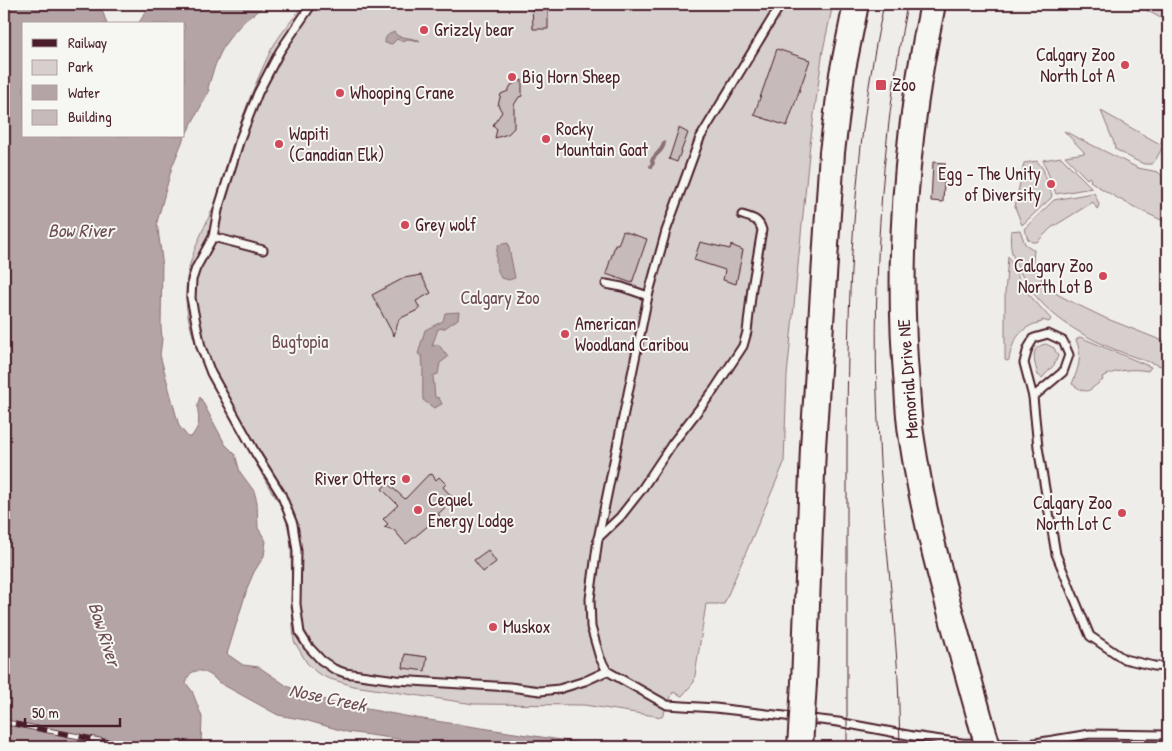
<svg xmlns="http://www.w3.org/2000/svg" width="1172" height="751" font-family="'Patrick Hand',sans-serif">
<rect width="100%" height="100%" fill="#efedea"/>
<filter id="ink" filterUnits="userSpaceOnUse"><feTurbulence type="fractalNoise" baseFrequency=".02" numOctaves="2"/><feDisplacementMap in="SourceGraphic" scale="10" xChannelSelector="R" yChannelSelector="G"/><feConvolveMatrix kernelMatrix="1 2 1 2 8 2 1 2 1" color-interpolation-filters="sRGB"/></filter>
<g filter="url(#ink)">
<g fill="#d7cfce" stroke="#90777c">
<path d="M 304,4 L 833,4 L 823,50 L 810,144 L 787,376 L 784,463 L 724,604 L 706,604 L 694,682 L 682,696 L 673,692 L 662,717 L 584,705 L 474,704 L 354,686 L 327,678 L 316,672 L 307,663 L 294,641 L 292,610 L 291,542 L 287,523 L 281,505 L 270,489 L 210,379 C 199,356 186,322 186,296 C 185,259 205,229 218,196 C 222,184 224,171 228,159 C 240,122 254,85 271,50 C 280,34 293,19 304,4 Z"/>
<path d="M 1135,4 L 1168,4 L 1168,22 Z"/>
<path d="M 1101,111 L 1160,144 L 1163,139 L 1166,141 L 1155,161 L 1152,164 L 1144,164 L 1135,160 L 1115,149 L 1114,143 Z"/>
<path d="M 1064,131 L 1138,168 L 1158,172 L 1168,182 L 1168,223 C 1141,211 1113,197 1090,181 L 1091,180 L 1089,177 L 1087,179 L 1065,156 L 1085,153 Z"/>
<path d="M 1061,157 L 1092,188 L 1056,194 L 1043,160 Z"/>
<path d="M 1037,161 L 1043,169 L 1052,195 L 1051,198 L 1022,225 L 1015,207 L 1024,163 Z"/>
<path d="M 1092,193 L 1094,193 L 1099,204 L 1098,208 L 1097,209 L 1093,202 L 1051,228 L 1037,242 L 1032,242 L 1028,239 L 1024,229 L 1054,200 Z"/>
<path d="M 1020,230 L 1025,244 L 1034,250 L 1033,261 L 1046,288 L 1068,300 L 1105,318 L 1168,343 L 1168,368 C 1112,351 1047,327 1020,272 C 1012,256 1009,248 1011,231 Z"/>
<path d="M 1008,256 L 1024,289 L 1051,319 L 1049,322 L 1042,320 L 1042,322 C 1021,326 1012,340 1009,360 L 1007,361 L 1005,360 L 1005,294 Z"/>
<path d="M 1080,337 L 1151,367 L 1148,371 C 1132,368 1117,370 1102,377 L 1103,380 C 1087,391 1089,396 1072,384 C 1078,369 1083,356 1076,340 Z"/>
<path d="M 1046,344 L 1054,348 L 1058,356 L 1054,365 L 1042,378 L 1038,375 C 1035,363 1028,347 1046,344 Z"/>
</g>
<g fill="#b4a4a5" stroke="#8a6f74">
<path d="M 4,4 L 100,4 L 107,24 L 24,24 L 24,136 L 184,136 L 184,24 L 138,24 L 151,4 L 267,4 C 257,12 245,19 237,29 C 221,45 214,67 208,88 L 209,91 L 183,140 L 172,167 L 157,222 L 162,260 L 161,327 L 162,339 L 160,355 L 179,426 L 188,437 L 191,437 C 206,419 193,414 200,397 L 225,444 L 235,454 L 240,472 L 254,491 L 257,502 L 258,528 L 266,541 L 264,556 L 254,572 L 248,586 L 227,654 L 243,665 L 259,667 L 287,686 L 300,692 L 316,695 L 329,702 L 416,718 L 607,747 L 458,747 L 347,732 L 305,720 L 278,715 L 218,682 C 208,670 190,664 186,683 L 192,691 L 202,717 L 201,747 L 4,747 Z"/>
<path d="M 394,32 L 398,36 L 419,40 L 420,41 L 408,39 L 401,41 L 397,39 L 392,44 L 385,43 C 385,35 388,35 394,32 Z"/>
<path d="M 508,243 L 515,278 L 509,280 L 501,278 C 495,267 495,256 498,245 Z"/>
<path d="M 459,312 L 458,319 L 445,328 L 438,329 L 432,346 L 438,344 L 448,357 L 440,363 L 438,374 L 433,376 L 435,397 L 439,398 L 442,404 L 434,408 L 423,400 C 422,385 424,371 422,356 L 418,354 L 425,330 L 443,321 L 445,313 Z"/>
</g>
<g fill="none" stroke-linecap="round" stroke-linejoin="round">
<path stroke="#8a6f74" stroke-width="4" d="M 651,166 L 653,163 L 652,161 C 653,155 662,153 664,143"/>
</g>
<g fill="#c6babb" stroke="#4a1f2b">
<path d="M 532,4 L 548,4 L 548,29 L 533,29 Z"/>
<path d="M 777,49 L 810,60 L 787,126 L 754,115 Z"/>
<path d="M 522,80 L 522,96 L 519,97 L 514,105 L 514,128 L 508,134 L 495,138 L 497,129 L 493,125 L 502,112 L 498,105 L 501,94 L 508,91 L 511,85 Z"/>
<path d="M 679,128 L 688,133 L 677,162 L 669,159 Z"/>
<path d="M 933,162 L 945,163 L 943,202 L 931,201 Z"/>
<path d="M 623,231 L 647,239 L 632,283 L 606,274 L 615,245 L 618,245 Z"/>
<path d="M 700,242 L 730,249 L 731,245 L 743,250 L 736,284 L 723,280 L 725,270 L 694,260 Z"/>
<path d="M 421,275 L 431,293 L 416,301 L 420,309 L 399,319 L 394,336 L 372,295 L 404,278 Z"/>
<path d="M 429,474 L 430,475 L 432,474 L 436,480 L 439,477 L 446,484 L 443,487 L 454,499 L 438,514 L 440,516 L 406,544 L 394,530 L 384,527 L 388,524 L 383,519 L 398,505 L 382,489 L 387,483 L 405,499 Z"/>
<path d="M 488,550 L 496,562 L 483,572 L 474,560 Z"/>
<path d="M 405,654 L 427,657 L 425,671 L 403,668 Z"/>
</g>
<g fill="none" stroke-linecap="round" stroke-linejoin="round">
<g stroke="#4a1f2b" stroke-width="11">
<g id="service">
<path d="M 312,4 L 280,51 L 258,93 L 240,139 L 218,210 L 213,237 L 196,268 L 192,280 L 191,298 L 201,347 L 211,373 L 256,454 L 281,494 L 293,524 L 297,551 L 296,604 L 300,633 L 308,646 L 321,660 L 334,669 L 345,673 L 396,680 L 510,687 L 540,691 L 559,689 L 585,681 L 607,671"/>
<path d="M 781,4 L 700,138 L 666,231 L 648,296 L 598,539 L 590,599 L 591,627 L 600,658 L 607,671 L 667,705 L 715,708 L 838,722 L 913,736 L 962,743 L 1029,744 L 1090,734 L 1168,735"/>
<path d="M 213,237 L 263,250"/>
<path d="M 606,284 L 622,287 L 648,296"/>
<path d="M 1033,397 L 1063,372 L 1069,355 L 1063,341 L 1048,334 L 1034,338 L 1028,348 L 1024,363 L 1033,397 L 1038,447 L 1056,554 L 1090,636 L 1124,659 L 1154,666 L 1168,667"/>
<path d="M 598,538 L 620,517 L 642,489 L 672,444 L 714,390 L 743,346 L 747,332 L 752,288 L 762,230 C 759,219 752,218 742,215"/>
</g>
</g>
<g stroke="#4a1f2b" stroke-width="28">
<g id="trunk">
<path d="M 933,4 C 906,130 896,259 907,387 C 908,405 909,423 912,440 C 926,535 955,627 980,719"/>
<path d="M 804,683 L 813,447 L 832,152 L 842,74 L 856,4"/>
</g>
</g>
<use href="#service" stroke="#f6f6f2" stroke-width="7"/>
<use href="#trunk" stroke="#f6f6f2" stroke-width="24"/>
<g stroke="#4a1f2b" stroke-width="1">
<path d="M 847,747 C 847,650 847,553 847,456 C 847,304 852,152 884,4"/>
<path d="M 900,747 C 899,715 899,682 896,649 C 891,580 882,512 879,443 C 871,296 880,148 907,4"/>
</g>
<g stroke="#4a1f2b" stroke-width="5.5">
<path id="rail" d="M 4,722 L 134,747"/>
</g>
<use href="#rail" stroke="#f6f6f2" stroke-width="4" stroke-dasharray="11" stroke-linecap="butt"/>
<g stroke="#4a1f2b" stroke-width="28" stroke-linecap="butt">
<g id="trunk-bridge">
<path d="M 980,719 L 988,747"/>
<path d="M 800,747 L 804,683"/>
</g>
</g>
<use href="#trunk-bridge" stroke="#f6f6f2" stroke-width="24"/>
</g>
</g>
<g fill="#d1495b" stroke="#f6f6f2" stroke-width="2">
<circle cx="424" cy="30" r="5"/>
<circle cx="1125" cy="65" r="5"/>
<circle cx="512" cy="77" r="5"/>
<rect x="875" y="79" width="12" height="12" rx="2.5"/>
<circle cx="340" cy="93" r="5"/>
<circle cx="546" cy="139" r="5"/>
<circle cx="279" cy="144" r="5"/>
<circle cx="1051" cy="184" r="5"/>
<circle cx="405" cy="225" r="5"/>
<circle cx="1103" cy="276" r="5"/>
<circle cx="565" cy="334" r="5"/>
<circle cx="406" cy="479" r="5"/>
<circle cx="418" cy="510" r="5"/>
<circle cx="1122" cy="513" r="5"/>
<circle cx="493" cy="627" r="5"/>
</g>
<g text-anchor="middle" stroke-width="4" stroke-linejoin="round" paint-order="stroke">
<g font-size="18" fill="#4a1f2b" stroke="#f6f6f2" text-anchor="start">
<text x="434" y="36">Grizzly bear</text>
<text x="1115" y="61" text-anchor="end">Calgary Zoo<tspan x="1115" dy="21">North Lot A</tspan></text>
<text x="522" y="83">Big Horn Sheep</text>
<text x="892" y="91">Zoo</text>
<text x="350" y="99">Whooping Crane</text>
<text x="556" y="135">Rocky<tspan x="556" dy="21">Mountain Goat</tspan></text>
<text x="289" y="140">Wapiti<tspan x="289" dy="21">(Canadian Elk)</tspan></text>
<text x="1041" y="180" text-anchor="end">Egg - The Unity<tspan x="1041" dy="21">of Diversity</tspan></text>
<text x="415" y="231">Grey wolf</text>
<text x="1093" y="272" text-anchor="end">Calgary Zoo<tspan x="1093" dy="21">North Lot B</tspan></text>
<text x="575" y="330">American<tspan x="575" dy="21">Woodland Caribou</tspan></text>
<text x="396" y="485" text-anchor="end">River Otters</text>
<text x="428" y="506">Cequel<tspan x="428" dy="21">Energy Lodge</tspan></text>
<text x="1112" y="509" text-anchor="end">Calgary Zoo<tspan x="1112" dy="21">North Lot C</tspan></text>
<text x="503" y="633">Muskox</text>
</g>
<g font-size="18" fill="#6d4b54" stroke="#f6f6f2">
<text x="500" y="304">Calgary Zoo</text>
<text x="300" y="348">Bugtopia</text>
</g>
<g font-size="18" fill="#4a1f2b" stroke="#f6f6f2">
<text transform="translate(908 379) rotate(-94)" y="6">Memorial Drive NE</text>
</g>
<g font-size="19" font-style="italic" fill="#6f4e56" stroke="#f6f6f2">
<text x="81" y="237">Bow River</text>
<text transform="translate(105 634) rotate(72)" y="7">Bow River</text>
<text transform="translate(328 697) rotate(12)" y="7">Nose Creek</text>
</g>
</g>
<rect width="1172" height="751" fill="none" stroke="#f6f6f2" stroke-width="20"/>
<rect x="10" y="10" width="1152" height="731" fill="none" stroke="#4a1f2b" stroke-width="2" filter="url(#ink)"/>
<rect x="22" y="22" width="162" height="115" fill="#f6f6f2" stroke="#b1a0a2"/>
<rect x="32" y="39" width="25" height="8" fill="#4a1f2b" stroke="#b1a0a2"/>
<text x="68" y="48" font-size="15" fill="#4a1f2b">Railway</text>
<rect x="32" y="60" width="25" height="15" fill="#d7cfce" stroke="#b1a0a2"/>
<text x="68" y="72" font-size="15" fill="#4a1f2b">Park</text>
<rect x="32" y="85" width="25" height="15" fill="#b4a4a5" stroke="#b1a0a2"/>
<text x="68" y="98" font-size="15" fill="#4a1f2b">Water</text>
<rect x="32" y="110" width="25" height="15" fill="#c6babb" stroke="#b1a0a2"/>
<text x="68" y="122" font-size="15" fill="#4a1f2b">Building</text>
<path d="M25 718v8h95v-8" fill="none" stroke="#4a1f2b" stroke-width="2.5"/>
<text x="32" y="718" font-size="15" fill="#4a1f2b" stroke="#f6f6f2" stroke-width="4" paint-order="stroke">50 m</text>
</svg>
